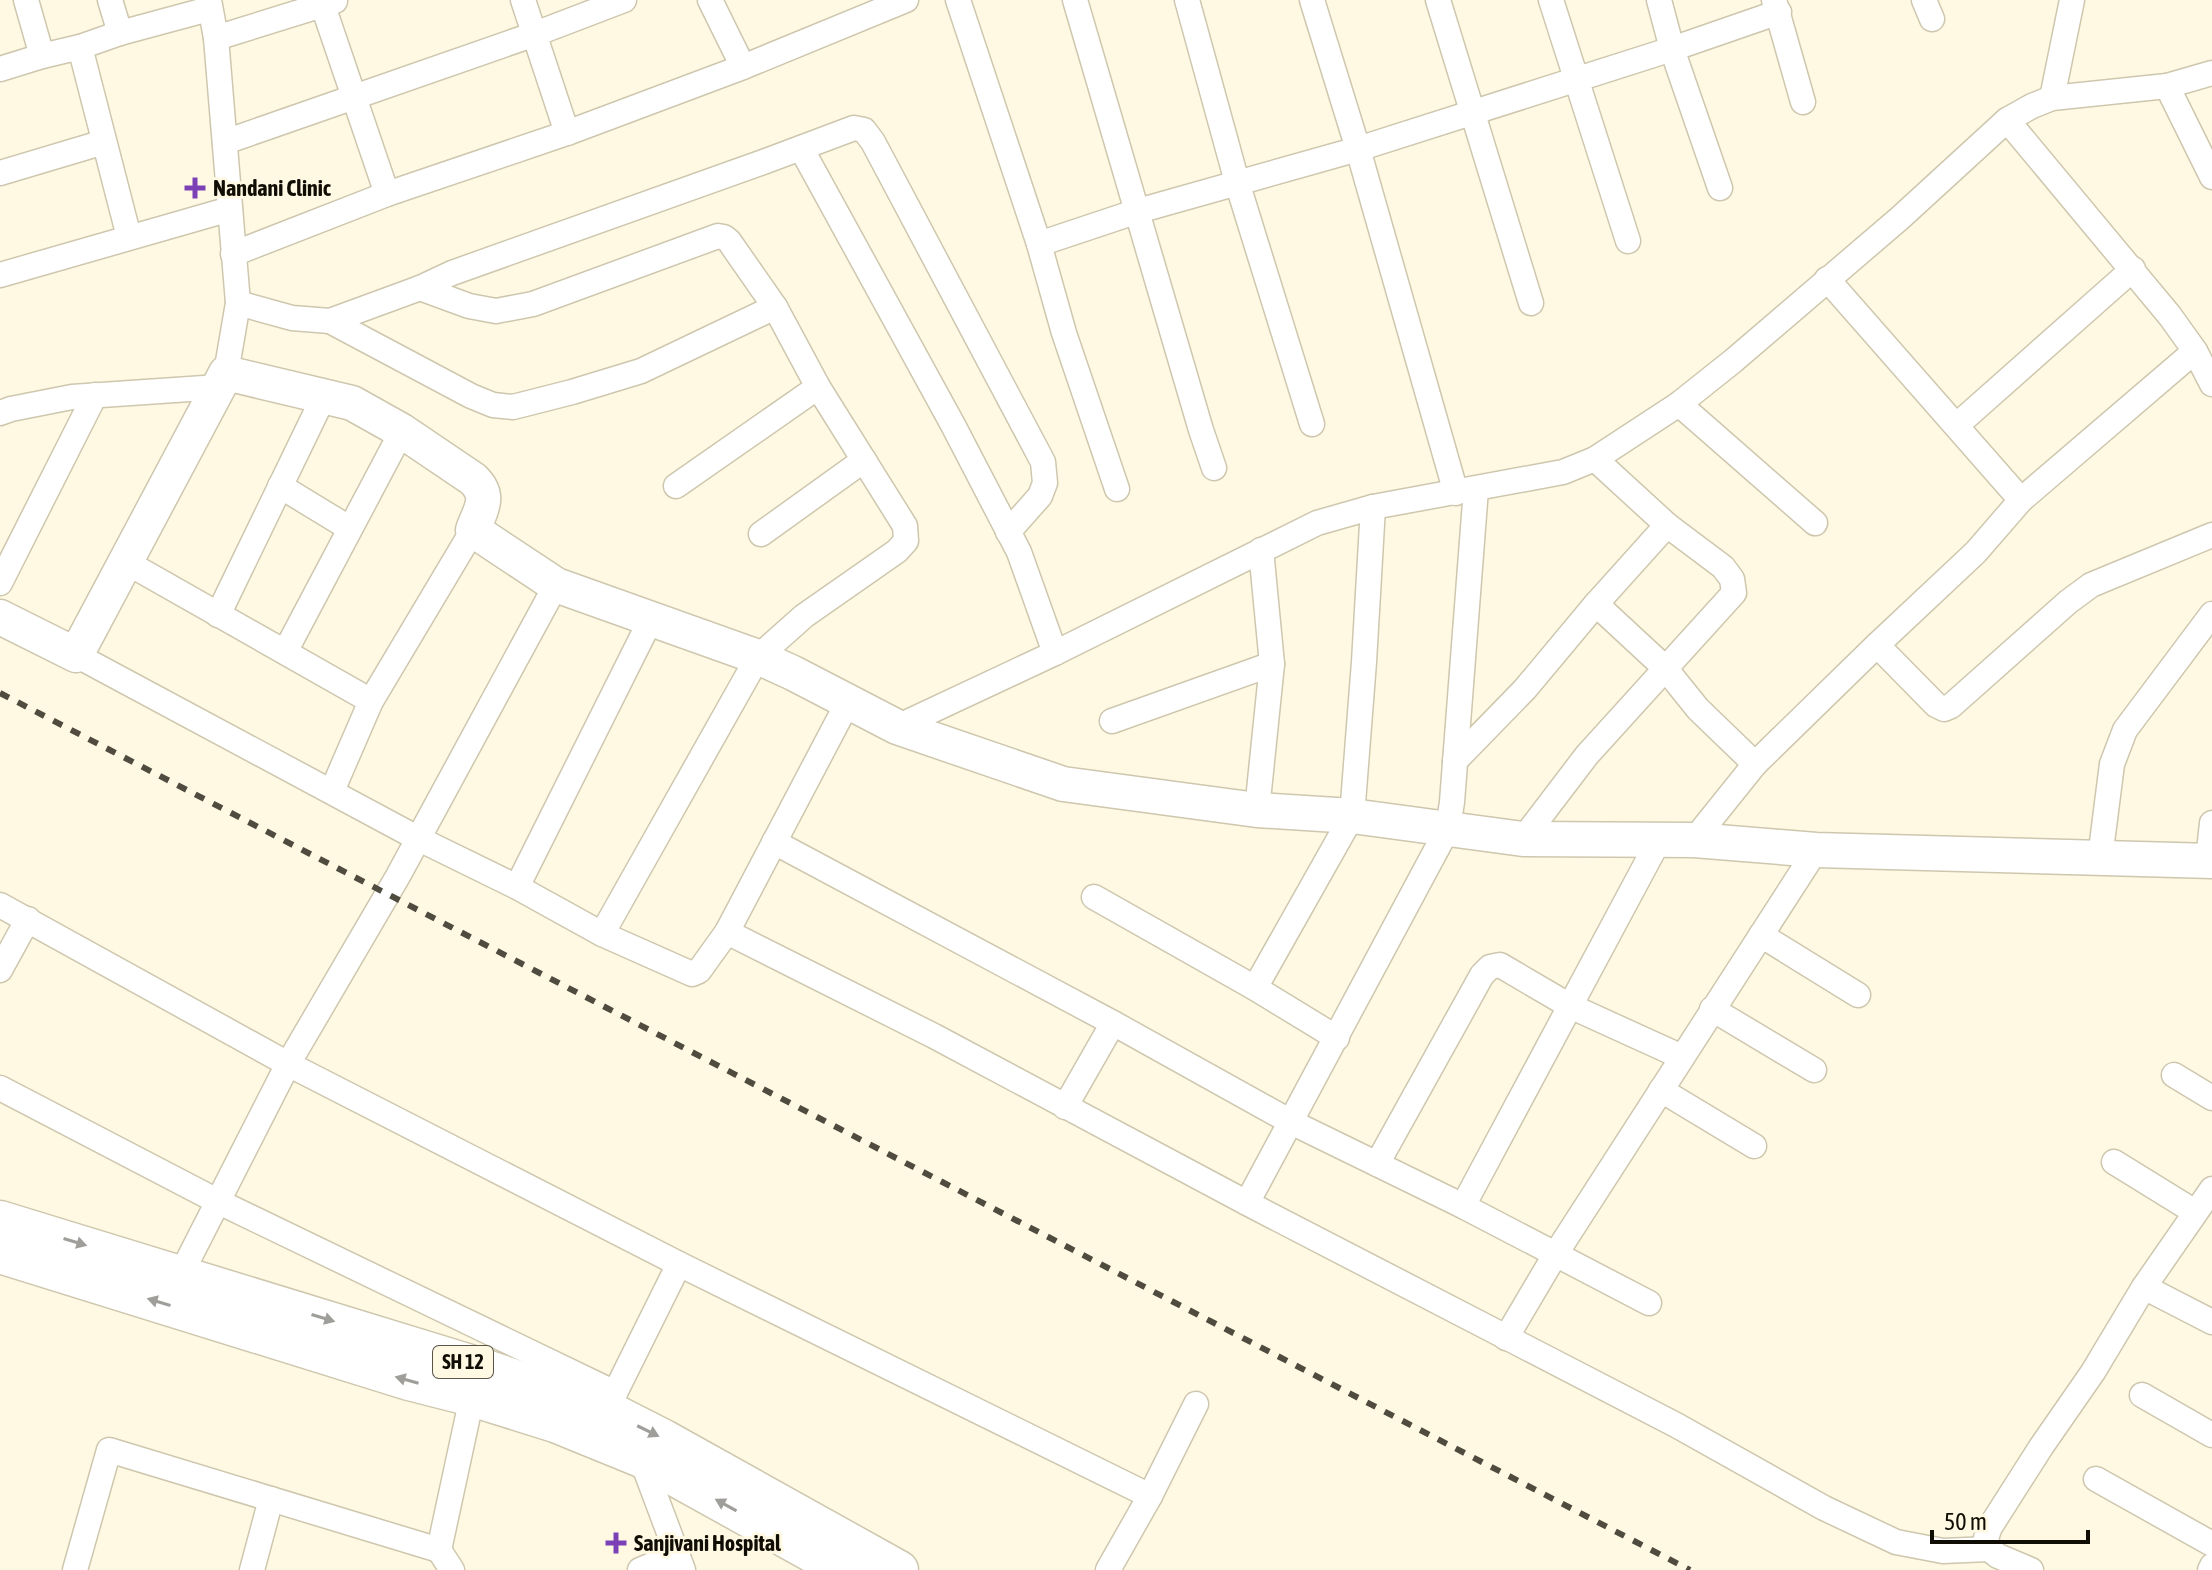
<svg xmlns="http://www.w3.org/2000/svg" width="2212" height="1570" font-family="'Asap Condensed',sans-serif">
<rect width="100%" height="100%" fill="#fff9e4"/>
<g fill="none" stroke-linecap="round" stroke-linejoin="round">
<g stroke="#cec7ae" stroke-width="27">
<g id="street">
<path d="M 26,0 L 42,56"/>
<path d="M 110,0 L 120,33"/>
<path d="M 209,0 L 216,38 L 238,303 L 226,373"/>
<path d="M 321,0 L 387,194"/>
<path d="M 523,0 L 567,133"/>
<path d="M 710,0 L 743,67"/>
<path d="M 958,0 L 1039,244 L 1064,333 L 1117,489"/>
<path d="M 1075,0 L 1201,430 L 1214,468"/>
<path d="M 1187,0 L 1237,182 L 1312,424"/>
<path d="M 1312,0 L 1358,149 L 1456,493"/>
<path d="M 1438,0 L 1531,303"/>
<path d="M 1551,0 L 1628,241"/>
<path d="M 1659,0 L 1672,49 L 1720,188"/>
<path d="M 1774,0 L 1803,102"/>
<path d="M 1924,0 L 1932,19"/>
<path d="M 216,38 L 335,1"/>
<path d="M 80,47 L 129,237"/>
<path d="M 0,69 L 42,56 L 80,47 L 120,33 L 209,9"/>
<path d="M 2167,86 L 2212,177"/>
<path d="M 2052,98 L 2072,0"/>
<path d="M 2007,120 L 2170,316 L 2195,351 L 2212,384"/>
<path d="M 225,142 L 535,34 L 624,0"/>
<path d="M 801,148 L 953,425 L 1019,552 L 1055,653"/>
<path d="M 0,173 L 104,142"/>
<path d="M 1039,244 L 1138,211 L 1358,149 L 1672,49 L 1779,12"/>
<path d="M 233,254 L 387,194 L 567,133 L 743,67 L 906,0"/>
<path d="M 0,275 L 230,209"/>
<path d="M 1827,279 L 2021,500"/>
<path d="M 420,288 L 469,306 L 496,311 L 533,304 L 718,236 L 724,237 L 729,241 L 775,307 L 818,387 L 905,526 L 906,541 L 897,551 L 804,616 L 758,657 L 602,934"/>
<path d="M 238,303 L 292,318 L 330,321 L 420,288 L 452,273 L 766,161 L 854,128 L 864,130 L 873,142 L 1043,462 L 1045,483 L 1040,496 L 1008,532"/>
<path d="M 330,321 L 471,396 L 493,405 L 513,407 L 572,392 L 641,371 L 775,307"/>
<path d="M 1679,404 L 1815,523"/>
<path d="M 0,413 L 11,409 L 72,397 L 219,387"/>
<path d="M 1957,425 L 2133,269"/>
<path d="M 280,486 L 349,528"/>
<path d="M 676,486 L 818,387"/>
<path d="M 761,534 L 864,460"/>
<path d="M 126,562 L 371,701"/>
<path d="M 0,583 L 95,395"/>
<path d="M 1596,604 L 1665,668 L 1698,709 L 1755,764"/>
<path d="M 218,615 L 324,396"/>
<path d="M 1877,645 L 1936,705 L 1944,709 L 1951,706 L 2068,602 L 2091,585 L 2212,535"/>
<path d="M 285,652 L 402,431"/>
<path d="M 76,655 L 419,839 L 517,887 L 602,934 L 692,974 L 699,971 L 727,932 L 848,702"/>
<path d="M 1112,721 L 1272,664"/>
<path d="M 897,727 L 1055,653 L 1317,523 L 1373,507 L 1563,472 L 1595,459 L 1679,404 L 1733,361 L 1900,218 L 2007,120 L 2032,106 L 2052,98 L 2167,86 L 2212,73"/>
<path d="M 1455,761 L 1525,689 L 1596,604 L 1667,525"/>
<path d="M 332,791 L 371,701 L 473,530"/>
<path d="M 1257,810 L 1272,664 L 1261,550"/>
<path d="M 1523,839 L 1587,755 L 1734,593 L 1732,579 L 1723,567 L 1667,525 L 1595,459"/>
<path d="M 1694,840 L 1755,764 L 1877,645 L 1976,552 L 2021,500 L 2195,351"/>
<path d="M 774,842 L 1113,1023 L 1291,1122 L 1463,1206 L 1649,1303"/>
<path d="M 2100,858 L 2112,764 L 2125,730 L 2212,614"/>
<path d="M 2208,860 L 2212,823"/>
<path d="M 517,887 L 651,619"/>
<path d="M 1094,897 L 1255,988 L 1337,1038"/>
<path d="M 0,905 L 288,1064 L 679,1264 L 1150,1496 L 1108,1570"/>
<path d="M 727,932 L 934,1036 L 1247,1203 L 1676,1425 L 1824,1508 L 1896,1542 L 1943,1551 L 1989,1549"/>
<path d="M 1761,935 L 1858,995"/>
<path d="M 0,970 L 28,919"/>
<path d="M 1255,988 L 1352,816 L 1364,662 L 1373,507"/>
<path d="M 1712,1009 L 1814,1070"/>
<path d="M 2174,1075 L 2212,1098"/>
<path d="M 0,1088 L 217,1201 L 615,1393"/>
<path d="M 1661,1090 L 1754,1146"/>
<path d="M 1065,1107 L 1113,1023"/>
<path d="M 2114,1162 L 2195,1212"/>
<path d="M 1377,1164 L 1482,975 L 1490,967 L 1500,965 L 1570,1006 L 1682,1057"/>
<path d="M 1247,1203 L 1448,828 L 1452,802 L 1476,489"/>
<path d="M 1463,1206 L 1659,840"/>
<path d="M 181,1274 L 288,1064 L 398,876 L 556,585"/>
<path d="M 2144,1287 L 2212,1322"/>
<path d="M 1506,1338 L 1555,1255 L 1816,850"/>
<path d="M 2142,1395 L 2212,1435"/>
<path d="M 609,1405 L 679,1264"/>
<path d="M 641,1458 L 683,1570"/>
<path d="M 2096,1479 L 2212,1544"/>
<path d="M 1150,1496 L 1196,1404"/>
<path d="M 439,1550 L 452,1570"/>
<path d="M 75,1570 L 109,1450 L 439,1550 L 472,1397"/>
<path d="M 252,1570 L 271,1499"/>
<path d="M 640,1570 L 678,1554"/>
<path d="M 2031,1570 L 1998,1556 L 1989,1549 L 1986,1538 L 1990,1527 L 2041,1447 L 2093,1372 L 2144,1287 L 2212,1189"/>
<path d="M 2210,1570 L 2212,1566"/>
</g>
</g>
<g stroke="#cec7ae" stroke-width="37">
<path id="secondary" d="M 0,617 L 76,655 L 226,373 L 352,403 L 402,431 L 473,479 C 492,497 480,510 473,530 L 556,585 L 758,657 L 793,673 L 897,727 L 1063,784 L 1257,810 L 1352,816 L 1523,839 L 1694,840 L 1816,850 L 2212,861"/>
</g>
<g stroke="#cec7ae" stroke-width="41">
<g id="primary">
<path d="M 0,1220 L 480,1367 L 607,1410 L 664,1439 L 899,1570"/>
<path d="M 0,1254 L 409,1381 L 472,1397 L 555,1423 L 641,1458 L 843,1570"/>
</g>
</g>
<use href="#street" stroke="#fff" stroke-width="24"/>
<use href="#secondary" stroke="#fff" stroke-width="34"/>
<use href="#primary" stroke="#fff" stroke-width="38"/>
<path stroke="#4f4b3f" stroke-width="6" stroke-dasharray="10 10" stroke-linecap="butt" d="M 0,693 L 1690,1570"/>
</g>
<defs><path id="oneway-solid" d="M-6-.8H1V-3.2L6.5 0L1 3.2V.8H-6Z" transform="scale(2)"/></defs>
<g fill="#9f9e9b">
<use href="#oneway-solid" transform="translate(75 1242) rotate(17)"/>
<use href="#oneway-solid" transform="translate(159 1302) rotate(-163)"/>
<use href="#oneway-solid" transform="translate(323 1318) rotate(17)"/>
<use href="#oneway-solid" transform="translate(407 1380) rotate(-164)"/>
<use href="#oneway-solid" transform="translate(648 1431) rotate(26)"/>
<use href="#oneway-solid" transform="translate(726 1505) rotate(-151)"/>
</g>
<g fill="#7b40b6" stroke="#fff9e4" stroke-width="3">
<path d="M191 176h8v8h8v8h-8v8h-8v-8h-8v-8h8z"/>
<path d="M612 1531h8v8h8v8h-8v8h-8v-8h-8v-8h8z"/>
</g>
<g text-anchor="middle" stroke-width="6" stroke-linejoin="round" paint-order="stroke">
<rect fill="#fff9e4" stroke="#585448" stroke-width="2" x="433" y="1346" width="60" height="32" rx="6"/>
<g font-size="20" font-weight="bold" fill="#100d05">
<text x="463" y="1369">SH 12</text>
</g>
<g font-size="22" font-weight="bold" fill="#100d05" stroke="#fff9e4" text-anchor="start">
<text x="213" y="196">Nandani Clinic</text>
<text x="634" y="1551">Sanjivani Hospital</text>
</g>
</g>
<path d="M1932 1530v12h156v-12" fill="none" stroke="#100d05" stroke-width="4"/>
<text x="1944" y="1530" font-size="24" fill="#100d05" stroke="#fff9e4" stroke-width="6" paint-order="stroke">50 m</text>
</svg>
